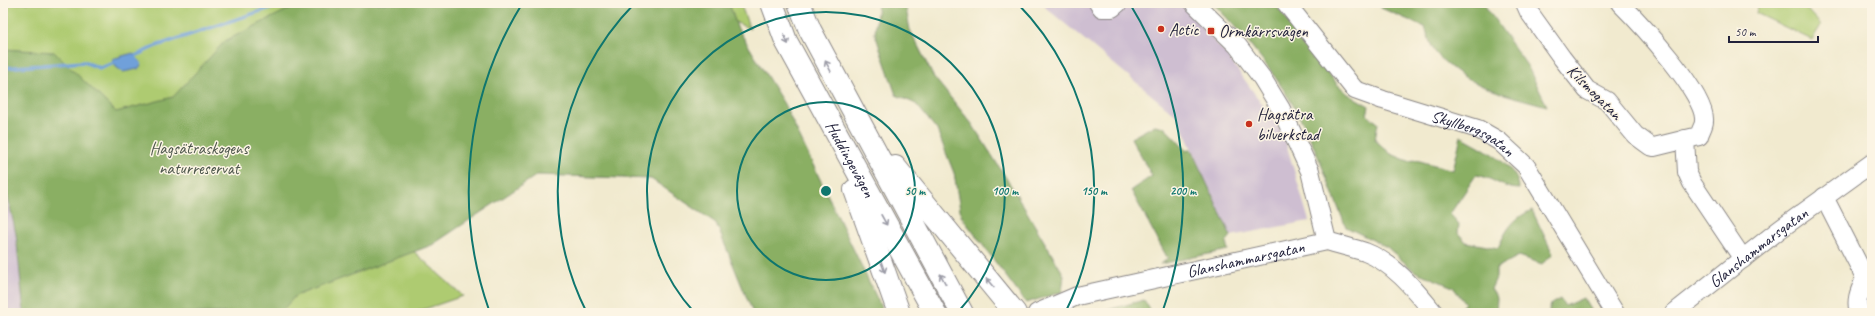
<svg xmlns="http://www.w3.org/2000/svg" width="1875" height="316" font-family="Caveat,sans-serif">
<rect width="100%" height="100%" fill="#fcf5e5"/>
<filter id="ink" filterUnits="userSpaceOnUse"><feTurbulence type="fractalNoise" baseFrequency=".025" numOctaves="2"/><feDisplacementMap in="SourceGraphic" scale="8" xChannelSelector="R" yChannelSelector="G"/><feConvolveMatrix kernelMatrix="1 2 1 2 8 2 1 2 1" color-interpolation-filters="sRGB"/></filter>
<filter id="wash" filterUnits="userSpaceOnUse"><feTurbulence type="fractalNoise" baseFrequency=".012" numOctaves="4" result="noise"/><feDisplacementMap in="SourceGraphic" scale="16" xChannelSelector="R" yChannelSelector="G"/><feGaussianBlur stdDeviation="0.9" result="paint"/><feColorMatrix in="noise" values="0 0 0 0 0 0 0 0 0 0 0 0 0 0 0 0 0 1.4 0 .05"/><feComposite in="paint" operator="in"/></filter>
<g filter="url(#wash)">
<rect width="100%" height="100%" fill="#f1eacf"/>
<g fill="#cebed1">
<path d="M 1044,3 L 1180,3 L 1226,54 L 1283,133 L 1309,221 L 1231,236 L 1177,116 L 1046,8 Z"/>
<path d="M 3,175 L 16,234 L 24,313 L 3,313 Z"/>
</g>
<g fill="#aecb71" stroke="#687656">
<path d="M 3,3 L 597,3 L 410,248 L 463,296 L 413,313 L 43,313 L 3,105 Z"/>
<path d="M 694,3 L 740,3 L 750,29 Z"/>
<path d="M 1759,3 L 1801,3 L 1821,25 L 1812,40 L 1756,13 Z"/>
</g>
<g fill="#8aaf63" stroke="#56684f">
<path d="M 301,3 L 729,3 L 737,27 L 784,104 L 884,313 L 753,313 L 716,223 L 651,179 L 537,175 L 432,245 L 295,296 L 280,313 L 24,313 L 16,234 L 3,175 L 3,49 L 54,52 L 116,112 L 173,97 L 225,41 Z"/>
<path d="M 878,3 L 905,3 L 910,30 L 933,76 L 972,124 L 1015,192 L 1064,275 L 1062,292 L 1026,303 L 961,216 L 954,173 L 937,130 L 916,104 L 896,95 L 875,34 Z"/>
<path d="M 1213,3 L 1274,3 L 1337,84 L 1348,94 L 1369,106 L 1367,115 L 1378,123 L 1375,140 L 1391,154 L 1408,161 L 1416,160 L 1453,170 L 1461,136 C 1480,147 1519,165 1519,189 C 1503,189 1492,177 1476,175 L 1450,214 L 1459,224 L 1458,233 L 1466,242 L 1498,248 C 1506,230 1512,219 1532,210 L 1553,254 L 1542,264 L 1519,256 L 1496,268 L 1496,278 L 1491,289 L 1497,298 L 1496,312 L 1501,313 L 1455,313 L 1465,303 L 1453,287 L 1414,271 L 1387,247 L 1346,227 C 1332,193 1320,158 1304,125 C 1280,78 1249,41 1213,3 Z"/>
<path d="M 1382,3 L 1483,3 L 1528,67 L 1547,106 C 1507,95 1464,86 1436,53 C 1430,46 1428,35 1425,27 L 1381,8 Z"/>
<path d="M 1155,125 L 1164,127 L 1187,151 L 1191,149 L 1231,236 L 1226,242 L 1228,250 L 1160,264 L 1168,259 L 1131,190 L 1152,176 L 1131,138 Z"/>
<path d="M 1583,298 L 1592,313 L 1548,313 L 1551,304 L 1560,299 L 1565,306 Z"/>
<path d="M 1144,300 L 1152,313 L 1103,313 L 1107,310 Z"/>
</g>
<path fill="#70a0da" stroke="#49618a" d="M 133,53 L 142,64 L 138,69 L 123,72 L 116,67 L 112,59 Z"/>
<g fill="none" stroke-linecap="round" stroke-linejoin="round">
<g stroke="#70a0da" stroke-width="3.5">
<path d="M 133,57 L 156,46 L 285,3"/>
<path d="M 3,68 L 84,62 L 100,68 L 118,62"/>
</g>
</g>
</g>
<g filter="url(#ink)">
<g fill="none" stroke-linecap="round" stroke-linejoin="round">
<g stroke="#8a8685" stroke-width="20">
<g id="minor">
<path d="M 1098,3 L 1102,8 L 1112,8 L 1118,3"/>
<path d="M 1194,3 L 1237,45 L 1262,78 L 1281,109 L 1310,171 L 1327,241"/>
<path id="s1" d="M 1286,3 L 1355,90 L 1383,100 L 1478,129 L 1499,141 L 1526,166 L 1615,313"/>
<path d="M 1525,3 L 1529,12 L 1562,58 L 1587,90 L 1607,101 L 1635,135 L 1650,146 L 1654,147 L 1699,136 C 1700,131 1704,126 1704,121 C 1707,95 1639,22 1620,3"/>
<path d="M 1685,139 L 1687,172 L 1692,183 L 1743,259"/>
<path d="M 1824,197 L 1872,291"/>
<path id="s2" d="M 1037,313 L 1077,296 L 1327,241 C 1340,245 1353,248 1365,252 C 1394,263 1415,290 1434,313"/>
<path id="s3" d="M 1674,313 L 1779,230 L 1872,163"/>
<path d="M 1860,313 C 1854,302 1860,290 1865,279"/>
</g>
</g>
<g stroke="#8a8685" stroke-width="24">
<g id="major">
<path id="s4" d="M 772,3 L 786,41 L 935,313"/>
<path d="M 799,3 L 810,30 L 962,313"/>
<path d="M 895,167 L 1015,313"/>
<path d="M 855,190 L 899,313"/>
</g>
</g>
<use href="#minor" stroke="#fff" stroke-width="18"/>
<use href="#major" stroke="#fff" stroke-width="22"/>
</g>
<defs><path id="oneway-shaft" d="M-6 0H5M1.5-3L5.5 0L1.5 3" fill="none" stroke-width="1.6" stroke-linecap="round" stroke-linejoin="round"/></defs>
<g stroke="#9c9ca7">
<use href="#oneway-shaft" transform="translate(786 39) rotate(67)"/>
<use href="#oneway-shaft" transform="translate(828 66) rotate(-118)"/>
<use href="#oneway-shaft" transform="translate(884 220) rotate(61)"/>
<use href="#oneway-shaft" transform="translate(883 267) rotate(70)"/>
<use href="#oneway-shaft" transform="translate(943 279) rotate(-118)"/>
<use href="#oneway-shaft" transform="translate(990 283) rotate(-130)"/>
</g>
</g>
<g fill="none" stroke="#0f766e" stroke-width="2">
<circle cx="826" cy="191" r="89"/>
<path d="M694 312A179 179 0 1 1 958 312"/>
<path d="M587 313A268 268 0 0 1 635 3M1017 3A268 268 0 0 1 1065 313"/>
<path d="M489 310A357 357 0 0 1 522 4M1130 4A357 357 0 0 1 1163 310"/>
</g>
<g fill="#c8321e" stroke="#fcf5e5" stroke-width="1.5">
<circle cx="1161" cy="29" r="4"/>
<rect x="1207" y="27" width="8" height="8" rx="2"/>
<circle cx="1249" cy="124" r="4"/>
</g>
<g text-anchor="middle" stroke-width="3" stroke-linejoin="round" paint-order="stroke">
<g font-size="17" fill="#22223b" stroke="#fcf5e5" text-anchor="start">
<text x="1169" y="35">Actic</text>
<text x="1219" y="37">Ormkärrsvägen</text>
<text x="1257" y="120">Hagsätra<tspan x="1257" dy="20">bilverkstad</tspan></text>
</g>
<g font-size="17" fill="#22223b" stroke="#fcf5e5">
<text transform="translate(1595 92) rotate(45)" y="6">Kilsmogatan</text>
<text dy="6" stroke="none"><textPath href="#s1" startOffset="237">Skyllbergsgatan</textPath></text>
<text dy="6" stroke="none"><textPath href="#s4" startOffset="175">Huddingevägen</textPath></text>
<text dy="6" stroke="none"><textPath href="#s3" startOffset="107">Glanshammarsgatan</textPath></text>
<text dy="6" stroke="none"><textPath href="#s2" startOffset="216">Glanshammarsgatan</textPath></text>
</g>
<g font-size="17" fill="#4c554b" stroke="#fcf5e5">
<text x="199" y="154">Hagsätraskogens<tspan x="199" dy="20">naturreservat</tspan></text>
</g>
</g>
<circle cx="826" cy="191" r="6" fill="#0f766e" stroke="#fcf5e5" stroke-width="2"/>
<g font-size="12" text-anchor="middle" font-weight="bold" fill="#0f766e" stroke="#fcf5e5" stroke-width="3" stroke-linejoin="round" paint-order="stroke">
<text x="915" y="195">50 m</text>
<text x="1005" y="195">100 m</text>
<text x="1094" y="195">150 m</text>
<text x="1183" y="195">200 m</text>
</g>
<rect width="1875" height="316" fill="none" stroke="#fcf5e5" stroke-width="16"/>
<path d="M1729 36v6h89v-6" fill="none" stroke="#22223b" stroke-width="2"/>
<text x="1735" y="36" font-size="12" fill="#22223b" stroke="#fcf5e5" stroke-width="3" paint-order="stroke">50 m</text>
</svg>
